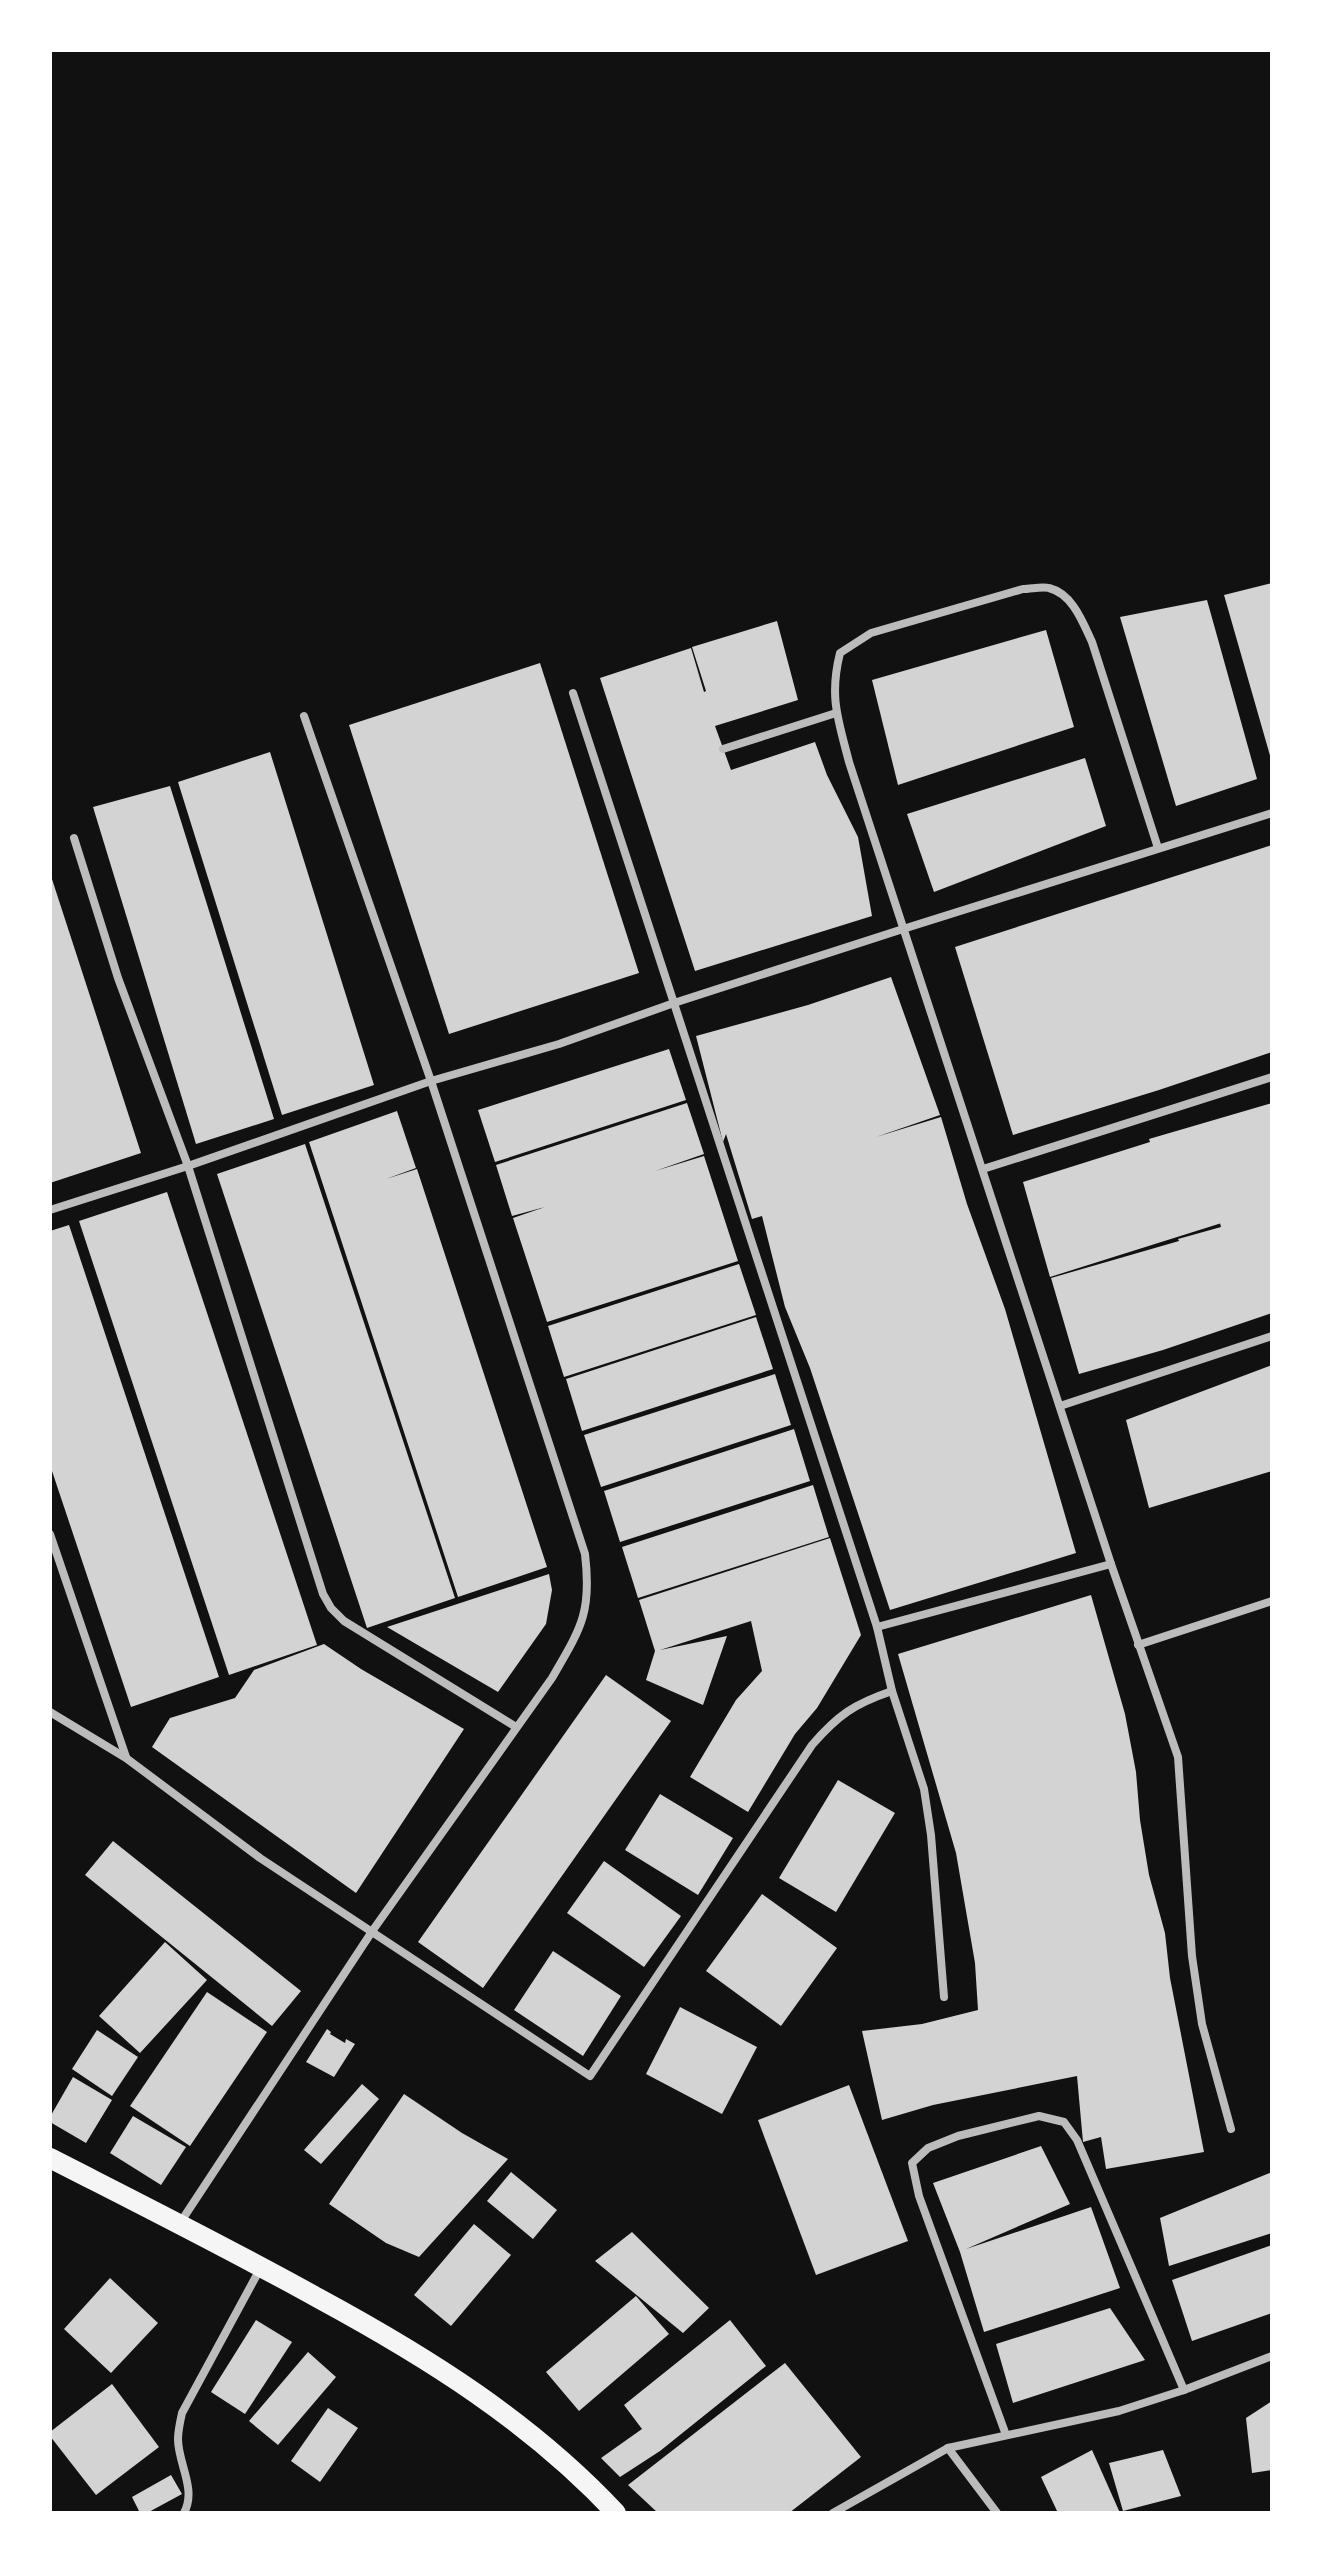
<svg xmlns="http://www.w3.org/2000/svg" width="1322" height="2563" font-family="'Alegreya Sans',sans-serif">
<rect width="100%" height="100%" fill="#111"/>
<g fill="#d3d3d3">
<path d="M 1272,583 L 1272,758 L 1271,759 L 1224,595 Z"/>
<path d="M 1207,600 L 1257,779 L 1176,806 L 1120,617 Z"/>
<path d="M 777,621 L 798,700 L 715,726 L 731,770 L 815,742 L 827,775 L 858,837 L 872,916 L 695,971 L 600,678 L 691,648 L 704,692 L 706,691 L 692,647 Z"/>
<path d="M 1046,630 L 1074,727 L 898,785 L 872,680 Z"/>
<path d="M 540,663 L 639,973 L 449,1034 L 349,725 Z"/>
<path d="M 270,752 L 374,1085 L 282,1115 L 178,782 Z"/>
<path d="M 1085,758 L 1106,826 L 934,892 L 907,814 Z"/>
<path d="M 170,786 L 274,1119 L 196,1144 L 93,807 Z"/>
<path d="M 1272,845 L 1272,1052 L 1159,1090 L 1013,1135 L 955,947 Z"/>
<path d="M 50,873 L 141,1153 L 50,1183 Z"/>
<path d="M 891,977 L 940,1115 L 876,1137 L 941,1117 L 967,1204 L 1005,1309 L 1076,1553 L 890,1610 L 810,1368 L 785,1307 L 762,1216 L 752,1219 L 726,1134 L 723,1142 L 696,1036 L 808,1005 Z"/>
<path d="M 669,1049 L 686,1100 L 495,1162 L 478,1110 Z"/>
<path d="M 687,1103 L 704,1154 L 655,1171 L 704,1156 L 738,1261 L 547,1322 L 513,1218 L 545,1207 L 512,1216 L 496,1165 Z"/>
<path d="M 1272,1103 L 1272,1313 L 1163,1350 L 1079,1374 L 1051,1278 L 1179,1241 L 1178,1239 L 1221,1227 L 1220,1223 L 1263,1210 L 1050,1277 L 1023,1182 L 1150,1142 L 1149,1139 Z"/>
<path d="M 397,1111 L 416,1168 L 386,1179 L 417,1169 L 547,1567 L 458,1597 L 309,1142 Z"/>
<path d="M 305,1144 L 455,1598 L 367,1628 L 217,1174 Z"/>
<path d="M 167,1192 L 317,1645 L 229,1675 L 79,1221 Z"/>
<path d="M 69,1225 L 219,1677 L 131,1707 L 50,1465 L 50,1231 Z"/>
<path d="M 739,1264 L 756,1315 L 564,1377 L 548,1326 Z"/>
<path d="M 756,1317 L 773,1369 L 582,1431 L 566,1379 Z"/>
<path d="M 1272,1365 L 1272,1471 L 1149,1508 L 1126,1420 Z"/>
<path d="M 775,1374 L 791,1425 L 601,1487 L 584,1435 Z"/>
<path d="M 794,1429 L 810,1481 L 620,1542 L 604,1491 Z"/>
<path d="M 813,1485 L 829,1537 L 638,1598 L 622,1547 Z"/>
<path d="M 830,1538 L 861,1635 L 817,1708 L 795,1734 L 748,1812 L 690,1777 L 736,1700 L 762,1671 L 751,1621 L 660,1650 L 727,1636 L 703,1705 L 646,1680 L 655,1651 L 639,1600 Z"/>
<path d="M 549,1574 L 552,1590 L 546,1624 L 498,1692 L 387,1627 Z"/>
<path d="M 1091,1595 L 1125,1714 L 1136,1772 L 1140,1820 L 1149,1875 L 1165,1933 L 1170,1978 L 1204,2152 L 1106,2169 L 1101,2137 L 1083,2142 L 1077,2076 L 933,2105 L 882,2120 L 862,2031 L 922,2024 L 978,2010 L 975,1963 L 956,1853 L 898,1654 Z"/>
<path d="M 324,1644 L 361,1669 L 464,1729 L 356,1893 L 152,1747 L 170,1718 L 235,1698 L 254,1670 Z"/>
<path d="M 606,1675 L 671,1721 L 483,1988 L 418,1942 Z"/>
<path d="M 838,1780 L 895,1813 L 836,1912 L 779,1878 Z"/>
<path d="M 660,1794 L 733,1838 L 698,1895 L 625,1850 Z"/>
<path d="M 113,1841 L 301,1991 L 272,2026 L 85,1875 Z"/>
<path d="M 604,1861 L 681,1916 L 644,1967 L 567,1913 Z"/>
<path d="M 762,1894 L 837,1948 L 781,2026 L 706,1971 Z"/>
<path d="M 165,1942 L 207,1980 L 140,2053 L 99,2016 Z"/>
<path d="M 553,1951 L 621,1996 L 583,2056 L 514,2010 Z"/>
<path d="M 207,1992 L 267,2032 L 190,2146 L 130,2106 Z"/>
<path d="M 680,2007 L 757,2047 L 722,2114 L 646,2074 Z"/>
<path d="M 327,2029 L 331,2032 L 330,2034 L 345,2043 L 346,2039 L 355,2044 L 334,2077 L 306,2062 Z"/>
<path d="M 97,2030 L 138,2057 L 112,2096 L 72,2069 Z"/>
<path d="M 73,2077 L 112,2100 L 86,2143 L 50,2122 L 50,2117 Z"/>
<path d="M 362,2084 L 379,2099 L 321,2164 L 304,2150 Z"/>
<path d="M 849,2085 L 908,2241 L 816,2275 L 758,2120 Z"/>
<path d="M 404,2094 L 462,2133 L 508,2159 L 419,2257 L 386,2243 L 329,2204 Z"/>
<path d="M 133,2116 L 186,2147 L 161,2185 L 110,2153 Z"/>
<path d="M 1041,2146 L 1070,2204 L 966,2249 L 1091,2207 L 1120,2288 L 984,2332 L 960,2252 L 933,2183 Z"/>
<path d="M 511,2172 L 557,2210 L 533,2239 L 487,2201 Z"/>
<path d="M 1272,2172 L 1272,2233 L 1169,2266 L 1160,2218 Z"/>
<path d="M 474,2224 L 511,2255 L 451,2326 L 414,2295 Z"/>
<path d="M 632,2232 L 709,2308 L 683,2333 L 595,2261 Z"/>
<path d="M 1272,2245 L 1272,2313 L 1192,2341 L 1172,2280 Z"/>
<path d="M 110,2278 L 158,2323 L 111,2373 L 64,2329 Z"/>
<path d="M 636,2296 L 669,2334 L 579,2411 L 546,2372 Z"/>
<path d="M 1110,2308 L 1145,2360 L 1013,2403 L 996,2344 Z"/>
<path d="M 256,2320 L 292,2342 L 245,2414 L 211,2392 Z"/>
<path d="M 730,2320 L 766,2366 L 660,2451 L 620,2477 L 601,2458 L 642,2429 L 624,2405 Z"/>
<path d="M 308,2352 L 336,2377 L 278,2445 L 249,2421 Z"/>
<path d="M 785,2363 L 861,2457 L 789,2513 L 658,2513 L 628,2485 Z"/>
<path d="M 112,2384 L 159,2447 L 96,2495 L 50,2436 L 50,2432 Z"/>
<path d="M 1272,2401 L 1272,2470 L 1252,2473 L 1246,2418 Z"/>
<path d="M 328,2408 L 358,2428 L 320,2482 L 291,2461 Z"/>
<path d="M 1092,2450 L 1120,2513 L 1058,2513 L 1041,2477 Z"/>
<path d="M 1163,2450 L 1181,2496 L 1123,2511 L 1109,2463 Z"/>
<path d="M 171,2475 L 182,2494 L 147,2513 L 140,2513 L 132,2497 Z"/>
</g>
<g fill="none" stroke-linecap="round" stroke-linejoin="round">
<g stroke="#bcbcbc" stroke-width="8">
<path d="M 573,693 L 877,1627 L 892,1691 L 924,1789 L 931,1835 L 944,1997"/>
<path d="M 723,749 L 836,713"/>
<path d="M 74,838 L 118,978 L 188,1166 L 323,1594 L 331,1608 L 344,1621 L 516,1727"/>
<path d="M 1158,848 L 1092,642 C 1083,623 1073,594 1049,588 C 1042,586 1031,589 1023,589 L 871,633 L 840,653 C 829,697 838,719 849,762 L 1111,1564 L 1178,1757 L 1192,1956 L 1202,2024 L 1231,2129"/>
<path d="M 983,1169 L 1272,1077"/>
<path d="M 50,1210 L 188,1166 L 431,1081 L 559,1044 L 674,1003 L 903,929 L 1272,813"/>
<path d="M 1060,1406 L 1272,1336"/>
<path d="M 50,1534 L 126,1757"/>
<path d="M 877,1627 L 1111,1564"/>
<path d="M 1138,1645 L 1272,1601"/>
<path d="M 50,1712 L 126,1758 L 260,1858 L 590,2076 L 812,1745 C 838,1715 854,1704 892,1691"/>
<path d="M 180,2223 L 373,1930 L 552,1678 C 581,1628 592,1613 585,1554 L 431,1081 L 304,716"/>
<path d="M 1006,2435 L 919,2196 L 912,2163 L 928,2148 L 958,2136 L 1039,2116 L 1064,2122 L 1077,2140 L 1184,2390"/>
<path d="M 948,2448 L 1119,2411 L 1184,2390 L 1272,2356"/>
<path d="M 184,2513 C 197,2489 178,2464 178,2439 C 178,2431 180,2422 182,2413 L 260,2269"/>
<path d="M 833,2513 L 948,2448 L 997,2513"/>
</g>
<path stroke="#f5f5f5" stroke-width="20" d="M 50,2158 C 140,2204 230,2249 318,2298 C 427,2357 531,2422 616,2513"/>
</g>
<rect width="1322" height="2563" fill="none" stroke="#ffffff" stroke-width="104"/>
</svg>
